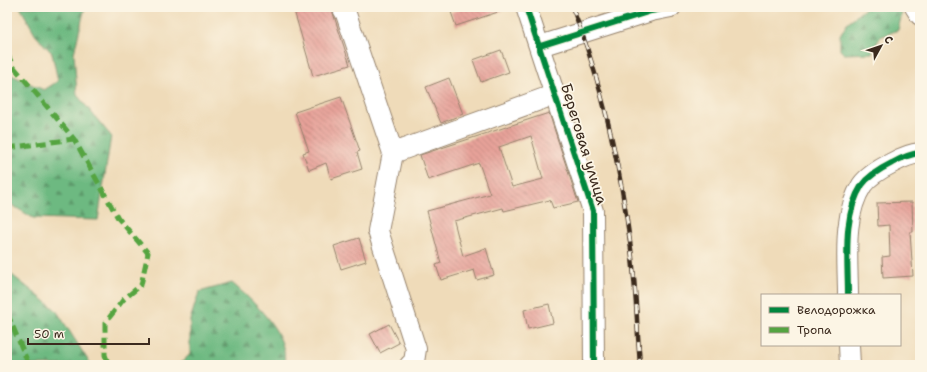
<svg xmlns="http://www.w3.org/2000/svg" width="927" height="372" font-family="'Shantell Sans',sans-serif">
<defs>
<pattern id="forest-firs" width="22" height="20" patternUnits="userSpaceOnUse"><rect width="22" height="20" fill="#6db981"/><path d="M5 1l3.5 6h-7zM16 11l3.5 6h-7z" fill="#5b9769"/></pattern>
<pattern id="building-back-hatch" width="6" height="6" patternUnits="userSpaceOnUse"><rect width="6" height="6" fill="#e7a29a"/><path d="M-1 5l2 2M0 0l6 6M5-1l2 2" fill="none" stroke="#bc847d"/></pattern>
</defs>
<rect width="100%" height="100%" fill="#fcf5e5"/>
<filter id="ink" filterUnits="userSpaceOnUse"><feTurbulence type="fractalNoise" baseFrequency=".025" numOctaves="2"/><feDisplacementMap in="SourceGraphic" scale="8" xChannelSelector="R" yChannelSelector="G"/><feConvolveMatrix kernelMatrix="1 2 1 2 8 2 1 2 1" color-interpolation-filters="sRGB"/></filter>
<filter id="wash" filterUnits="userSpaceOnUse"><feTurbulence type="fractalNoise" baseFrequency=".012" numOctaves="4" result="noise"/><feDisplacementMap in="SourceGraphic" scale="16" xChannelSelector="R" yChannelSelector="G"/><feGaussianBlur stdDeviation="0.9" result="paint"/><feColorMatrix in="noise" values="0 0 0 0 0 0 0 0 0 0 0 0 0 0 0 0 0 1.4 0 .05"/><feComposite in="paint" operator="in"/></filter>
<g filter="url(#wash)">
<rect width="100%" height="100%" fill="#efdbb9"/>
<g fill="url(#forest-firs)" stroke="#547250">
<path d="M 20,7 L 85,7 L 74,53 L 77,95 L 111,136 L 98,220 L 33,218 L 7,202 L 7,73 L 44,90 L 58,81 L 52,53 L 37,37 Z"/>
<path d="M 894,7 L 902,13 L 898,30 L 880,37 L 872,53 L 844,54 L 840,50 L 840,35 L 847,23 L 866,8 Z"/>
<path d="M 7,271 L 56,310 L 91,365 L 7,365 Z"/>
<path d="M 232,283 C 253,301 290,334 284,365 L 179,365 L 190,354 L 190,320 L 199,292 Z"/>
</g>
<g id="blocks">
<g fill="url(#building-back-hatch)" fill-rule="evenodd">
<path d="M 293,7 L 331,7 L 350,65 L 313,76 Z"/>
<path d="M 467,7 L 506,7 L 507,9 L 456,26 L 451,12 Z"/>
<path d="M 501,50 L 509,72 L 481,82 L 473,60 Z"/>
<path d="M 449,78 L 463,114 L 441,123 L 426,87 Z"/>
<path d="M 341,97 L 360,151 L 357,152 L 362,169 L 331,179 L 326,163 L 309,170 L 303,153 L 309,151 L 295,112 Z"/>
<path d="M 549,113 L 578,202 L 553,208 L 550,200 L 504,211 L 503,208 L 454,221 L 463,256 L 486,248 L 494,275 L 477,280 L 474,270 L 441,280 L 436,265 L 441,263 L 427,211 L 490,194 L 479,163 L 428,180 L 420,155 ZM 531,136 L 543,179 L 512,187 L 499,147 Z"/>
<path d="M 912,202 L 913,232 L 910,232 L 913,276 L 883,278 L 882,257 L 890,256 L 889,225 L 878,226 L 877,203 Z"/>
<path d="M 359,238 L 366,261 L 341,269 L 334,246 Z"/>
<path d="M 549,304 L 553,323 L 528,329 L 524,310 Z"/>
<path d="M 389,324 L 399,343 L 380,353 L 370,334 Z"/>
</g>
</g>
</g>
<g filter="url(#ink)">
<use href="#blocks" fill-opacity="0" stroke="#95826c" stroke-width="1"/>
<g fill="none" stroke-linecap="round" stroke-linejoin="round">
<g stroke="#95826c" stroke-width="22">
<g id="minor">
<path d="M 342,7 L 346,14 L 393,153 L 378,231 L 416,349 L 414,362 L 410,365"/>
<path d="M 526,7 L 593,211 L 594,365"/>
<path d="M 915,7 L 920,15"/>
<path d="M 540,46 L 651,11 L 671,7"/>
<path d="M 393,153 L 556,94"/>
<path d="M 848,295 C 848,259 842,216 862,185 C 869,175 882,168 892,163 C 901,158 909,154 920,153"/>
<path d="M 849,345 L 850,365"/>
</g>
</g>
<use href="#minor" stroke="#fff" stroke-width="20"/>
<g stroke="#3b2a1e" stroke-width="4.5">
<path id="rail" d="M 572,7 C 602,81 621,171 631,249 C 636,288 637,327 640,365"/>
</g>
<use href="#rail" stroke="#fcf5e5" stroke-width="3" stroke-dasharray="9" stroke-linecap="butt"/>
<g stroke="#54a441" stroke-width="5" stroke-dasharray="10 5" stroke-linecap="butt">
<path d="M 7,53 L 13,66 L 74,139 L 118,218 L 148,253 L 141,285 L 123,300 L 105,323 L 105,355 L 109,365"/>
<path d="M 7,148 L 74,139"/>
<path d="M 7,313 L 29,365"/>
</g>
<g stroke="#fcf5e5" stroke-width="8">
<g id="cycleway">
<path d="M 526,7 L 593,211 L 594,365"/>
<path d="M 540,46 L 651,11 L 671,7"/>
<path d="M 848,295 C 848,259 842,216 862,185 C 869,175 882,168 892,163 C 901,158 909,154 920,153"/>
</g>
</g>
<use href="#cycleway" stroke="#00873e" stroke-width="6"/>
</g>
</g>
<g text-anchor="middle" stroke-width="3.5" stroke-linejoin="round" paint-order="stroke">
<g font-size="15" fill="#3b2a1e" stroke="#fcf5e5">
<text transform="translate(584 144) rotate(73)" y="5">Береговая улица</text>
</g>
</g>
<rect width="927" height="372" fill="none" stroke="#fcf5e5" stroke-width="24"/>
<rect x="761" y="294" width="140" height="52" fill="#fcf5e5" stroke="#afa495"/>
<rect x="769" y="307" width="20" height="6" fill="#00873e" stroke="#afa495"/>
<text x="797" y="314" font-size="12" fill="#3b2a1e">Велодорожка</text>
<rect x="769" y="327" width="20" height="6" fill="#54a441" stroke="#afa495"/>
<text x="797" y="334" font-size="12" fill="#3b2a1e">Тропа</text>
<g transform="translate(881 46) rotate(50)" stroke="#fcf5e5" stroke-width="3" paint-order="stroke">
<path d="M0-3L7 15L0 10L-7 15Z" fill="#3b2a1e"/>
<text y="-6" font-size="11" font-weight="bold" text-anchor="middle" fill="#3b2a1e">С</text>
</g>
<path d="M28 338v6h121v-6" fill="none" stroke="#3b2a1e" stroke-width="2"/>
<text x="34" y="338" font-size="12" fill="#3b2a1e" stroke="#fcf5e5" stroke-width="3" paint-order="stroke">50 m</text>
</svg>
